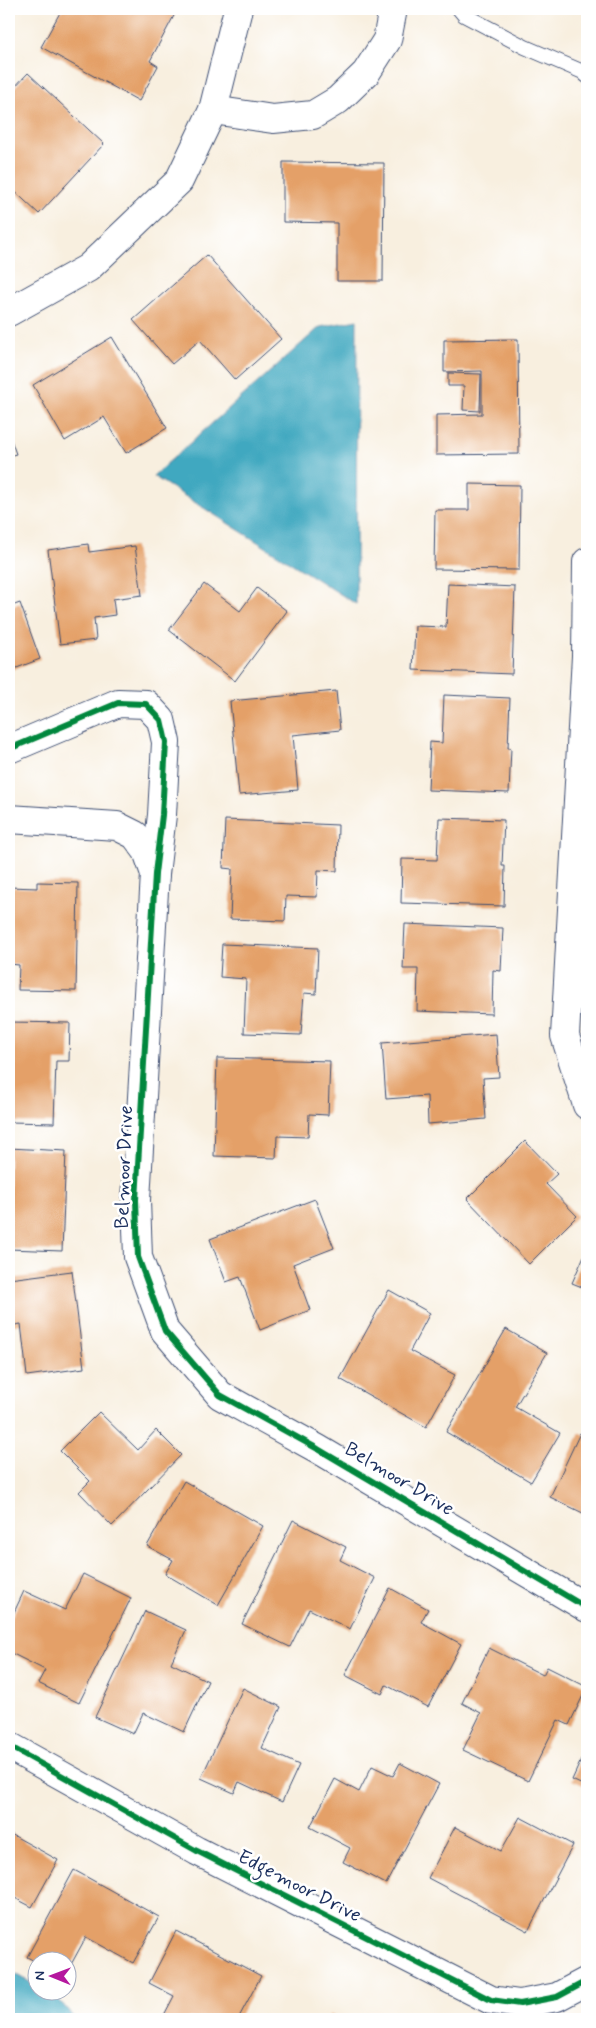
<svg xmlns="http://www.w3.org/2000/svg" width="596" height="2028" font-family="Mynerve,sans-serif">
<rect width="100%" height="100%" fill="#fff"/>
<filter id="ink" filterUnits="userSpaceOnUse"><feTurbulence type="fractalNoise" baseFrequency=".02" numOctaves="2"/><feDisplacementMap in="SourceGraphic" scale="10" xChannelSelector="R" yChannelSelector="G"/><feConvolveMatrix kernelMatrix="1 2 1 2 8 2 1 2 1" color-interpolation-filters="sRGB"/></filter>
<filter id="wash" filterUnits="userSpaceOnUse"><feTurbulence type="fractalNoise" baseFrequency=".0096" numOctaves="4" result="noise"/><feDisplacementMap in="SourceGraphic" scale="20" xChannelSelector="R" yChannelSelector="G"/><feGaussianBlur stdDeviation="1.12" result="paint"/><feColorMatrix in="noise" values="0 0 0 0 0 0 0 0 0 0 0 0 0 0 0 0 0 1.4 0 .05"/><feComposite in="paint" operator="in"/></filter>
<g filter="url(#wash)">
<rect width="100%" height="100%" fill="#f8efdf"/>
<g fill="#40a8c0" stroke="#2e6c8f">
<path d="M 357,320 L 356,604 L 153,476 L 320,327 Z"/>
<path d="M 9,1970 L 37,1986 L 38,1990 C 54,1990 65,2008 76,2019 L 9,2019 Z"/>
</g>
<g id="blocks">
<g fill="#e4a068">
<path d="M 62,9 L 91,9 L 98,13 L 101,9 L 174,9 L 177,10 L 150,61 L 158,66 L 139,101 L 41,47 Z"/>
<path d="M 28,73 L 104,144 L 39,214 L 9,186 L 9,93 Z"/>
<path d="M 283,162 L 384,163 L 383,281 L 337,281 L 337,223 L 283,222 Z"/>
<path d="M 207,255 L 281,339 L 235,380 L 200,340 L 172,364 L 133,320 Z"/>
<path d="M 112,337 L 167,428 L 126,453 L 104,417 L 65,441 L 33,385 Z"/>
<path d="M 518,339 L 519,454 L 436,455 L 436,415 L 482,414 L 482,371 L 444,372 L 444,340 Z"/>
<path d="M 448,373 L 481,374 L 480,411 L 463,410 L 464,386 L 448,386 Z"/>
<path d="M 9,434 L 16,454 L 9,456 Z"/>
<path d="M 469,484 L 520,485 L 519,570 L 434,569 L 435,510 L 469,510 Z"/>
<path d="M 88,544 L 89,552 L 135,546 L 142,595 L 113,599 L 115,615 L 94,618 L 96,640 L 60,644 L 48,550 Z"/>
<path d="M 204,584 L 240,611 L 257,588 L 287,611 L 235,681 L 169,630 Z"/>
<path d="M 448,584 L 515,587 L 512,674 L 413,670 L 415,626 L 446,627 Z"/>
<path d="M 20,603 L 40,659 L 9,671 L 9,607 Z"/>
<path d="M 336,691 L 340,730 L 293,735 L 298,790 L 239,795 L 230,701 Z"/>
<path d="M 444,695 L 510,698 L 508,748 L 511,748 L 509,793 L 428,790 L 430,742 L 442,743 Z"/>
<path d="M 439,818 L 504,820 L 502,866 L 505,866 L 504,906 L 401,903 L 402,859 L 437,860 Z"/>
<path d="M 225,820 L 338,825 L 337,871 L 318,870 L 317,897 L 286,896 L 285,921 L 230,919 L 232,869 L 223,868 Z"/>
<path d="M 37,882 L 78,883 L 76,991 L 18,990 L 19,965 L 9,964 L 9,887 L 37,888 Z"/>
<path d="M 405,924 L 503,928 L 501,971 L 493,970 L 492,1014 L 417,1011 L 418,969 L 403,969 Z"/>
<path d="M 222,944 L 318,948 L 316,994 L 304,993 L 301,1035 L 244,1033 L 246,979 L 220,977 Z"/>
<path d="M 9,1022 L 70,1023 L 69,1061 L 56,1061 L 54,1123 L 9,1122 Z"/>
<path d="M 496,1034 L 499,1077 L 483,1078 L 486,1119 L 428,1124 L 427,1096 L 386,1099 L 382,1043 Z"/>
<path d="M 217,1058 L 330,1061 L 328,1115 L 309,1114 L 308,1137 L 277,1136 L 276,1158 L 214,1156 Z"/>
<path d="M 525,1141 L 557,1174 L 546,1184 L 577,1216 L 529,1264 L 467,1199 Z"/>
<path d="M 9,1148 L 66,1151 L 62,1251 L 9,1249 Z"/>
<path d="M 315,1199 L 334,1248 L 293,1264 L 310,1310 L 260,1330 L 240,1277 L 226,1282 L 210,1239 Z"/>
<path d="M 587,1249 L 587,1289 L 572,1283 Z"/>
<path d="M 72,1271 L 84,1368 L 27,1376 L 21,1324 L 9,1326 L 9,1279 Z"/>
<path d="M 389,1290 L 430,1313 L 410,1351 L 455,1375 L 426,1427 L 340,1379 Z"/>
<path d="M 506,1329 L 547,1353 L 515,1407 L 560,1433 L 531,1482 L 446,1432 Z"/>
<path d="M 99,1412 L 138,1450 L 156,1430 L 181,1455 L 112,1526 L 79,1492 L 90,1481 L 60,1451 Z"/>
<path d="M 580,1433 L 587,1437 L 587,1515 L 550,1497 Z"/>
<path d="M 184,1481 L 263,1526 L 218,1605 L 165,1574 L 173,1560 L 147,1546 Z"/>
<path d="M 293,1520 L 346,1547 L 340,1560 L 375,1578 L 350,1629 L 309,1609 L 290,1647 L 242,1624 Z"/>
<path d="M 83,1574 L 131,1598 L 79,1703 L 38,1683 L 45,1670 L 9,1652 L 9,1623 L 24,1591 L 65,1610 Z"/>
<path d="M 390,1588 L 428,1609 L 421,1622 L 461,1644 L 428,1707 L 386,1685 L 382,1694 L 345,1675 Z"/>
<path d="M 145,1611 L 186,1630 L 171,1663 L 208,1681 L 184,1732 L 143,1713 L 133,1734 L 95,1717 Z"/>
<path d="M 489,1648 L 543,1675 L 547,1667 L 587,1687 L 569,1725 L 558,1720 L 528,1781 L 463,1750 L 481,1713 L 462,1703 Z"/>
<path d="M 243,1688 L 281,1707 L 262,1748 L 299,1765 L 282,1802 L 239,1782 L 234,1793 L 201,1778 Z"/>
<path d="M 587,1747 L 587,1787 L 572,1780 Z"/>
<path d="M 400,1763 L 439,1784 L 386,1884 L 343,1862 L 350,1848 L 310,1827 L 335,1779 L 359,1792 L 372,1766 L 393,1776 Z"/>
<path d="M 520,1817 L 573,1845 L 528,1931 L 428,1878 L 455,1827 L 501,1851 Z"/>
<path d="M 9,1833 L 58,1860 L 32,1907 L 9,1895 Z"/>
<path d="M 74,1870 L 159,1917 L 133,1963 L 86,1937 L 68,1970 L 68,1960 L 38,1960 L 38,1963 L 27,1957 Z"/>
<path d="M 176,1931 L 261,1976 L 238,2019 L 162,2019 L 174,1996 L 149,1983 Z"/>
<path d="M 331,2014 L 340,2019 L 328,2019 Z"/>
</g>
</g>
</g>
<g filter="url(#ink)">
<use href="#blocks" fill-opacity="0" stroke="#3c4c71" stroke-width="1"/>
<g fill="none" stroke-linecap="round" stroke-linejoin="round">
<g stroke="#3c4c71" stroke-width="16">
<path id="lane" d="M 459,9 L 464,15 L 525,47 L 583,72 L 587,76"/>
</g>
<g stroke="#3c4c71" stroke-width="30">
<g id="street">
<path d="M 213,110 L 273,119 L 313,115 L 338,100 L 366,73 L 387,40 L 393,9"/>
<path d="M 9,312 L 88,268 L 179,181 L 213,110 L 238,9"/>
<path d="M 587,562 L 586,656 L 565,1036 L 587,1105"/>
<path d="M 9,749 L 118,703 L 146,704 L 161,720 L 166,742 L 162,815 L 155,874 L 136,1200 L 138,1257 L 165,1331 L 220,1395 L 318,1449 L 587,1608"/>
<path d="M 9,819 L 117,826 L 135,835 L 147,851 L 155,874"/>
<path d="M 9,1746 L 197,1851 L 491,2000 L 520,2004 L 557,1997 L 587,1981"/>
</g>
</g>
<use href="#lane" stroke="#fff" stroke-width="14"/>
<use href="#street" stroke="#fff" stroke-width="28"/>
<g stroke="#fff" stroke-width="9">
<g id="cycleway">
<path d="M 9,749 L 118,703 L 146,704 L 161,720 L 166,742 L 162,815 L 155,874 L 136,1200 L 138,1257 L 165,1331 L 220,1395 L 318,1449 L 587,1608"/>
<path d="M 9,1746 L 197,1851 L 491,2000 L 520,2004 L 557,1997 L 587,1981"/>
</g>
</g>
<use href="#cycleway" stroke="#00873e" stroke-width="6"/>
</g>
</g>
<g text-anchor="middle" stroke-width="5" stroke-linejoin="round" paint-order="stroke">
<g font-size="20" fill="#1b2f5e" stroke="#fff">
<text transform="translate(123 1167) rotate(-88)" y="7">Belmoor Drive</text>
<text transform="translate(400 1478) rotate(31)" y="7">Belmoor Drive</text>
<text transform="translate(300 1885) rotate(27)" y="7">Edgemoor Drive</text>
</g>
</g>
<rect width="596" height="2028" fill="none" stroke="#fff" stroke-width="30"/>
<g transform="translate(52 1976) rotate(271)"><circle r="24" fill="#ffffff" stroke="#a4acbf"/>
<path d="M0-4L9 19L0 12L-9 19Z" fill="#b5179e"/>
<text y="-8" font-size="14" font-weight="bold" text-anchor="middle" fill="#1b2f5e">N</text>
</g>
</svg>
